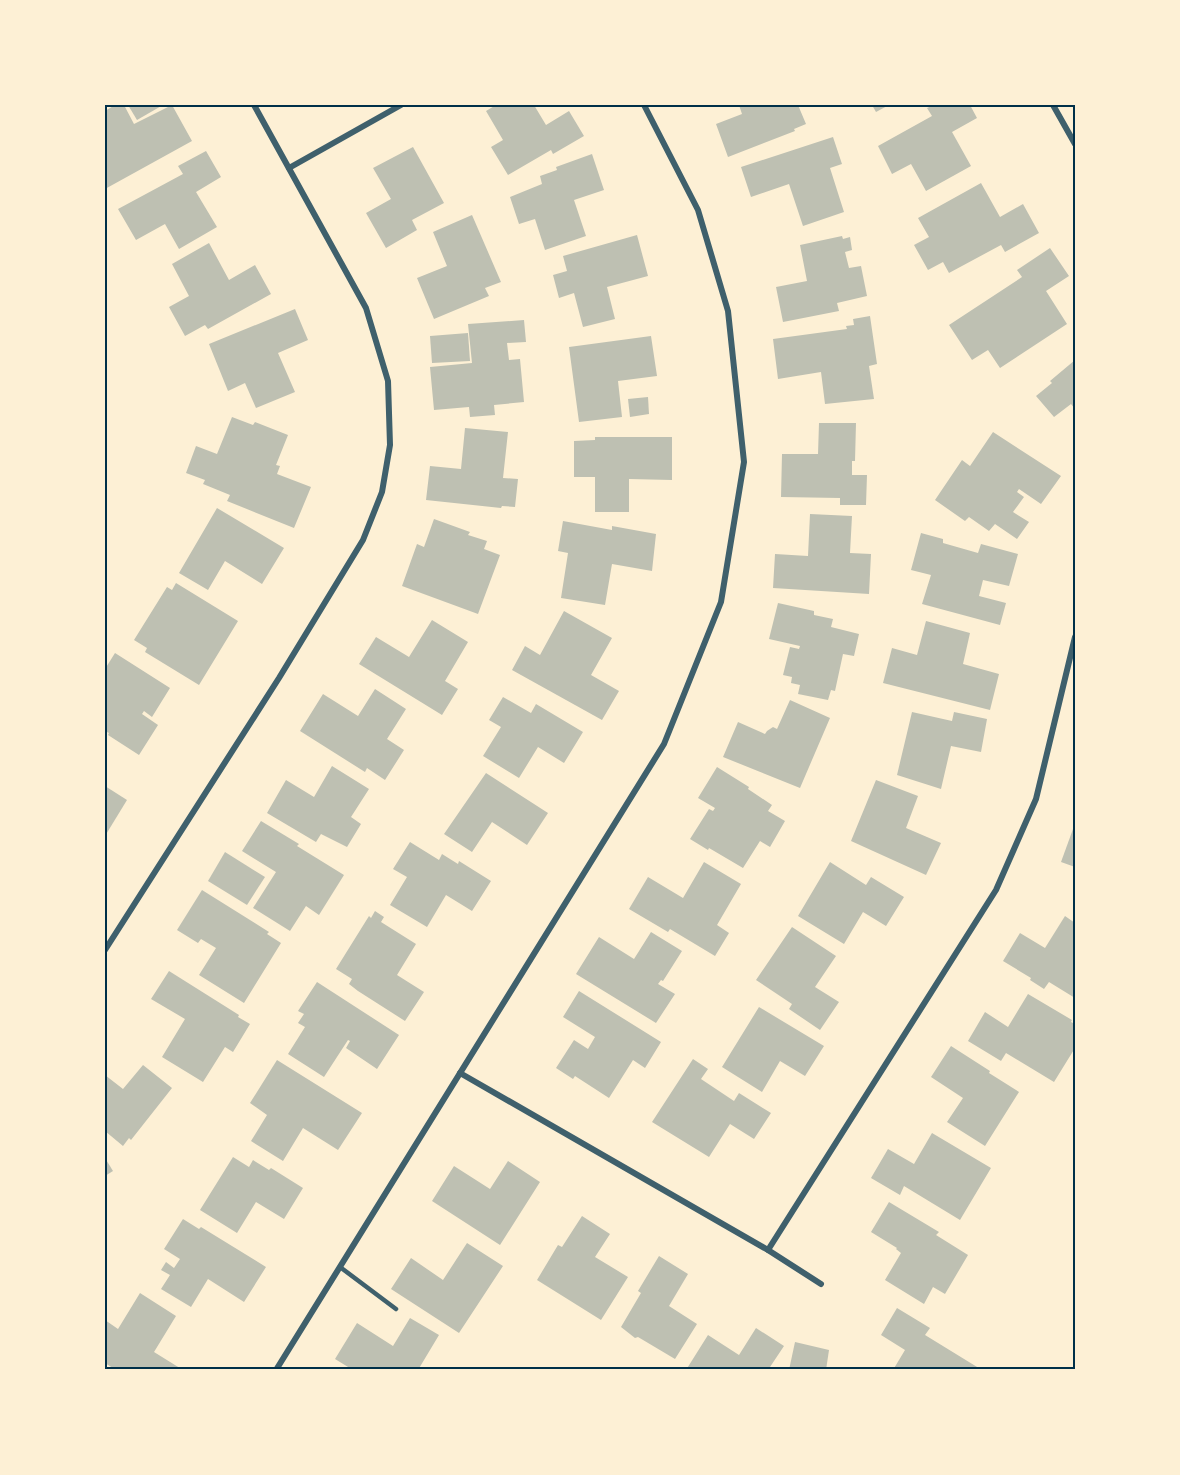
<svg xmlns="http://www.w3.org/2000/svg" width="1180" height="1475" font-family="'Times New Roman',serif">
<rect width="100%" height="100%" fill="#fdf0d5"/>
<g fill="#bec0b2">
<path d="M 115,105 L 124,105 L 134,124 L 172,105 L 192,141 L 105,189 L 105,111 Z"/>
<path d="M 128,105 L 163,105 L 137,120 Z"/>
<path d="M 496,105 L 534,105 L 546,125 L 569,111 L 584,136 L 553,154 L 551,150 L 508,175 L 491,147 L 503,140 L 486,111 Z"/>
<path d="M 739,105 L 798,105 L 806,124 L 794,129 L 795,131 L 728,157 L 716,124 L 742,114 Z"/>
<path d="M 872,105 L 889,105 L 876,112 Z"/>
<path d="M 934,105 L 970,105 L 977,118 L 952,132 L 971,166 L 926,191 L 911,164 L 892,174 L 878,146 L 932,116 L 927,108 Z"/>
<path d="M 833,137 L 842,164 L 830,168 L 844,212 L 803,226 L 789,184 L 751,197 L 741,167 Z"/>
<path d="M 413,147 L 444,203 L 412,220 L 417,230 L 386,248 L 366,213 L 391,199 L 373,168 Z"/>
<path d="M 206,151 L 221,177 L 196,192 L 217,227 L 179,249 L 165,224 L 136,240 L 118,209 L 183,174 L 178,166 Z"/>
<path d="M 592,154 L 604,190 L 574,200 L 586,236 L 545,250 L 535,219 L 519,224 L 510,197 L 542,184 L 540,176 L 557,170 L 556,167 Z"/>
<path d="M 981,183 L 1000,217 L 1023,204 L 1039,233 L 1005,252 L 1001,245 L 949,273 L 943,262 L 928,270 L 914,245 L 929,237 L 918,218 Z"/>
<path d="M 472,215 L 501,282 L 485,288 L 489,296 L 434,319 L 417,278 L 447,266 L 433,232 Z"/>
<path d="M 637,235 L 648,276 L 607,287 L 615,319 L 583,327 L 574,293 L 559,298 L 553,275 L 567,271 L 563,256 Z"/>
<path d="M 842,236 L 843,239 L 850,237 L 852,250 L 845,252 L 849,268 L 861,266 L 867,296 L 837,303 L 839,311 L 783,322 L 776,287 L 807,281 L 800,245 Z"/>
<path d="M 209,243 L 229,280 L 255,265 L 271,294 L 208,329 L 205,325 L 185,336 L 169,307 L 189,296 L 172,264 Z"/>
<path d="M 1050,248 L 1069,276 L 1046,291 L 1067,324 L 1000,368 L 988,350 L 972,360 L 949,325 L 1022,277 L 1017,270 Z"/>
<path d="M 295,309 L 308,340 L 278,353 L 295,392 L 256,408 L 245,383 L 228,391 L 209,344 Z"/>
<path d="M 870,316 L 877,364 L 869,366 L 874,399 L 825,404 L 821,372 L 778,379 L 773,339 L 847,329 L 846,326 L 854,325 L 853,319 Z"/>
<path d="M 524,320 L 526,342 L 507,343 L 509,360 L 520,359 L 524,402 L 494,405 L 495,415 L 470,417 L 469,407 L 434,410 L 430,367 L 472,363 L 468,324 Z"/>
<path d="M 468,333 L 470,361 L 432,363 L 430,336 Z"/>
<path d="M 651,336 L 657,376 L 618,381 L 622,417 L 579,422 L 569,347 Z"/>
<path d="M 1075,360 L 1075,409 L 1071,404 L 1054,417 L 1036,396 L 1052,383 L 1050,381 Z"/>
<path d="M 648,397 L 649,414 L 630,417 L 628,399 Z"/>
<path d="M 232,417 L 253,425 L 255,422 L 288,435 L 276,465 L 280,466 L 277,474 L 311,487 L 294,528 L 227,501 L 230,495 L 203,484 L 205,480 L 186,473 L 196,446 L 217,454 Z"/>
<path d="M 819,423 L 856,423 L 855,461 L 852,461 L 852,475 L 867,475 L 866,505 L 840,505 L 840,498 L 781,497 L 782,454 L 818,454 Z"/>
<path d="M 465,428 L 508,432 L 503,478 L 518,479 L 515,507 L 502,506 L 501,508 L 426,500 L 430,466 L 461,469 Z"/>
<path d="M 993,432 L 1061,476 L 1041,504 L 1019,489 L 1017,492 L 1024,497 L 1013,512 L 1029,522 L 1017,539 L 995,524 L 989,531 L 969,517 L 965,521 L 935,500 L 962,460 L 970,466 Z"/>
<path d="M 595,437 L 672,437 L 672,480 L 629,479 L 629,512 L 595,512 L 595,477 L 574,477 L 574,441 L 595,440 Z"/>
<path d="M 217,508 L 284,548 L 262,584 L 225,561 L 208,590 L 179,573 Z"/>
<path d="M 810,514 L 852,516 L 850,553 L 871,554 L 869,594 L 773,588 L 775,554 L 808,556 Z"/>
<path d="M 434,519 L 470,532 L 468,535 L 487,541 L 484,549 L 500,555 L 478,614 L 402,586 L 417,544 L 424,547 Z"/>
<path d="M 563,521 L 612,530 L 612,526 L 656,534 L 652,571 L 612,564 L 605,605 L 561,598 L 568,553 L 558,551 Z"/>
<path d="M 921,533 L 943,539 L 943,543 L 978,553 L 981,544 L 1018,554 L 1009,586 L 983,580 L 979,596 L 1006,603 L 1000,625 L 922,604 L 931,575 L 911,570 Z"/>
<path d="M 176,583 L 238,621 L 199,685 L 145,652 L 147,648 L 134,640 L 167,587 L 172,590 Z"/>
<path d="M 778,603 L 814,611 L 814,615 L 833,619 L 831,627 L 859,634 L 854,656 L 843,654 L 835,691 L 831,690 L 828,700 L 798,694 L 800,685 L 791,683 L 792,677 L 783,675 L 790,647 L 799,649 L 800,646 L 769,639 Z"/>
<path d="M 564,611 L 612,638 L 591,675 L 619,691 L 602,720 L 512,670 L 525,646 L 540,655 Z"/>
<path d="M 432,620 L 468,642 L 445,681 L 458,689 L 442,715 L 359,664 L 376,637 L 409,657 Z"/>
<path d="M 926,621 L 970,633 L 963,664 L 999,674 L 990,710 L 883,683 L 892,648 L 917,655 Z"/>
<path d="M 115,653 L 170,688 L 152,717 L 144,711 L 142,714 L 158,725 L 139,755 L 108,735 L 109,733 L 105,731 L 105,669 Z"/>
<path d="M 375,689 L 406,709 L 387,739 L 404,750 L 385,780 L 367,768 L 365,772 L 300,731 L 323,694 L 358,716 Z"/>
<path d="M 503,697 L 531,713 L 536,704 L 583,732 L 564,763 L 538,747 L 519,778 L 483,756 L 501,727 L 489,720 Z"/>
<path d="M 790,700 L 830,718 L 800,788 L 723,757 L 738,722 L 765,734 L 767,731 L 773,727 L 777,729 Z"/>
<path d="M 912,712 L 952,721 L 954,712 L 987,719 L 981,752 L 951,746 L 941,789 L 897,775 Z"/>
<path d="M 332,766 L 369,789 L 351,817 L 361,824 L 347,847 L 321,834 L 316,842 L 267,813 L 286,780 L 314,797 Z"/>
<path d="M 717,767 L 749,787 L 748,789 L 772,805 L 768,811 L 785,821 L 770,847 L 760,841 L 743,868 L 709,848 L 708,850 L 690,839 L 709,809 L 713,811 L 715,808 L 698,798 Z"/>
<path d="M 486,773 L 548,813 L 527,845 L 492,822 L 472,852 L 444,834 Z"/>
<path d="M 876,780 L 918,796 L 906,828 L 941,843 L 926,875 L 851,841 Z"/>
<path d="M 105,786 L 127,800 L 105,836 Z"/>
<path d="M 261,821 L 299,844 L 297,846 L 344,875 L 319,915 L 306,906 L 290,931 L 253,908 L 276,872 L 242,851 Z"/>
<path d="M 1073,829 L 1075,830 L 1075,867 L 1061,862 Z"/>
<path d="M 410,842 L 439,860 L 442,854 L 458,864 L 459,861 L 491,881 L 472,911 L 446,895 L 427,927 L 390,905 L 407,877 L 393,869 Z"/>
<path d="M 225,852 L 265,877 L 247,905 L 208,881 Z"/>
<path d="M 704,862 L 741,884 L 717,925 L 729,933 L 715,956 L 670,929 L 668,932 L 629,909 L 648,877 L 683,898 Z"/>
<path d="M 830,862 L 866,885 L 871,877 L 904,897 L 886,926 L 863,912 L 844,944 L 798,916 Z"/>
<path d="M 202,890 L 269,932 L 267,934 L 281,943 L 244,1003 L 199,975 L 216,948 L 201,939 L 198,943 L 177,930 Z"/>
<path d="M 375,911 L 384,917 L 381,922 L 416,944 L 397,975 L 424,992 L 405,1021 L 358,991 L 349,984 L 352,979 L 336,969 L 369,916 L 371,918 Z"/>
<path d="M 1065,916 L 1075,923 L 1075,998 L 1049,982 L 1044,989 L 1030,980 L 1031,978 L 1003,961 L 1020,933 L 1045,948 Z"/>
<path d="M 792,927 L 836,956 L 815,987 L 839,1002 L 820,1030 L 789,1009 L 792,1004 L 756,980 Z"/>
<path d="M 651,932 L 682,951 L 663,981 L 661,980 L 658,984 L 675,994 L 656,1023 L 576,974 L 599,937 L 634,959 Z"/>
<path d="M 169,971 L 239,1015 L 238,1017 L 250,1024 L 233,1052 L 225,1047 L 203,1082 L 162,1057 L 185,1019 L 151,999 Z"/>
<path d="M 317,982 L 399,1035 L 377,1069 L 346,1048 L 350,1041 L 348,1040 L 324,1077 L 288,1054 L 305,1027 L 298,1023 L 304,1014 L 298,1011 Z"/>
<path d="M 579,991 L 661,1042 L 645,1068 L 633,1060 L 609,1098 L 575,1076 L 573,1079 L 556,1068 L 574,1040 L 588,1049 L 595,1037 L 563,1017 Z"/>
<path d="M 1028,994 L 1072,1020 L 1071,1022 L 1075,1024 L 1075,1048 L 1054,1082 L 1006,1053 L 1001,1061 L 968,1041 L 985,1012 L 1008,1027 Z"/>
<path d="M 759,1007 L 824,1046 L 805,1076 L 780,1061 L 762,1092 L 722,1067 Z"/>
<path d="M 951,1046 L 990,1071 L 989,1073 L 1019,1092 L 985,1146 L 947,1122 L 963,1098 L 931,1077 Z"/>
<path d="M 693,1059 L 708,1069 L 701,1079 L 734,1101 L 739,1093 L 771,1113 L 754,1139 L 730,1124 L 709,1157 L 652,1122 Z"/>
<path d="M 277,1060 L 362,1113 L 338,1150 L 303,1128 L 283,1161 L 251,1141 L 267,1115 L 250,1103 Z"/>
<path d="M 143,1065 L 172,1088 L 131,1140 L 129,1138 L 123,1146 L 105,1131 L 105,1075 L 123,1089 Z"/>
<path d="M 932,1133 L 991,1168 L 960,1220 L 904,1186 L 900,1195 L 871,1178 L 888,1149 L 914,1164 Z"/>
<path d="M 233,1157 L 249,1167 L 253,1160 L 269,1170 L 271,1168 L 303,1188 L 284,1219 L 256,1202 L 237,1233 L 200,1210 Z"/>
<path d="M 105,1158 L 113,1171 L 105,1176 Z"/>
<path d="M 508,1161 L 540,1182 L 500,1245 L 432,1201 L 454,1166 L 490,1189 Z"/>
<path d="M 889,1202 L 939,1232 L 936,1235 L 968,1255 L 945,1294 L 933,1287 L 924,1304 L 885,1280 L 901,1253 L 896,1249 L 897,1248 L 871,1232 Z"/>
<path d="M 582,1216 L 610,1234 L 595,1257 L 628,1277 L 601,1320 L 537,1280 L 558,1245 L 562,1247 Z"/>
<path d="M 183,1219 L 199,1229 L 201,1227 L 266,1267 L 244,1302 L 208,1279 L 191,1307 L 161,1289 L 170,1275 L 161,1270 L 166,1262 L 174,1268 L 180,1259 L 164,1249 Z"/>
<path d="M 467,1243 L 503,1266 L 459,1333 L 391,1289 L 411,1258 L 443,1280 Z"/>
<path d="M 659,1256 L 688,1274 L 669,1306 L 697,1324 L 675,1359 L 638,1337 L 635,1338 L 621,1327 L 641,1293 L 638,1291 Z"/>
<path d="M 140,1293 L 176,1316 L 154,1352 L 183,1370 L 116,1370 L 105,1363 L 105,1320 L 118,1329 Z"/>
<path d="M 897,1308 L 930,1328 L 925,1335 L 982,1370 L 893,1370 L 905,1350 L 881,1335 Z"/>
<path d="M 410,1318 L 439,1335 L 418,1370 L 353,1370 L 335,1359 L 357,1323 L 393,1346 Z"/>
<path d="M 756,1328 L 784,1346 L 768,1370 L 686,1370 L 708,1335 L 739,1355 Z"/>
<path d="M 795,1342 L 829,1350 L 826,1370 L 789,1370 Z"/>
</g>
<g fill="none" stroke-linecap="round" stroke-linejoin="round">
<path stroke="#3f606c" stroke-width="4.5" d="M 340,1267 L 396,1309"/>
<g stroke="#3f606c" stroke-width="6">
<path d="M 1053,105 L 1075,144"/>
<path d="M 289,168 L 401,105"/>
<path d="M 105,950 L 279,678 L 363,540 L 382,492 L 390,445 L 388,381 L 366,308 L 254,105"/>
<path d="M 460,1073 L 768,1250 L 821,1284"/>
<path d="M 768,1250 L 996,890 L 1036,799 L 1075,637"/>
<path d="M 276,1370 L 664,744 L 721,602 L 744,462 L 728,311 L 698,210 L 644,105"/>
</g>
</g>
<rect width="1180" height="1475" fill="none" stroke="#fdf0d5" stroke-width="213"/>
<rect x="106" y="106" width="968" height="1262" fill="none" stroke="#003049" stroke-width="2"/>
</svg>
